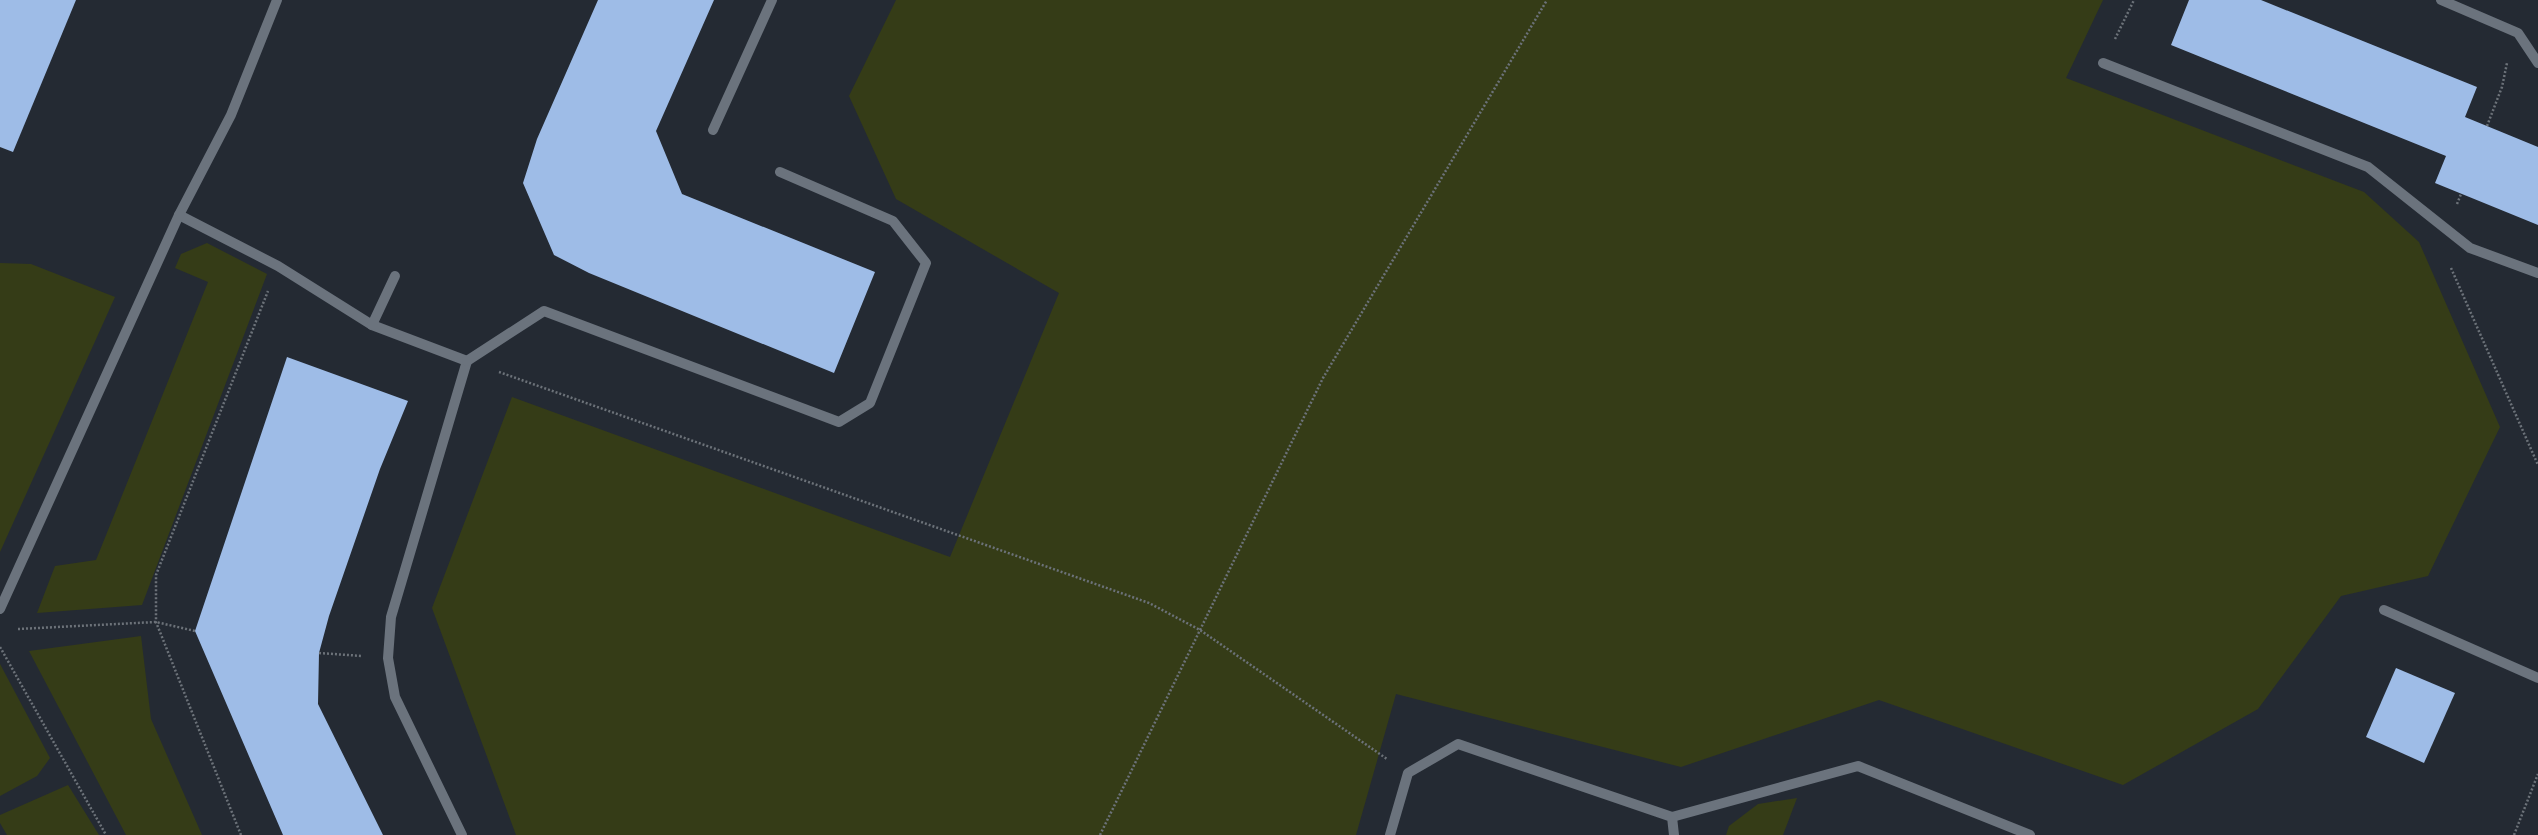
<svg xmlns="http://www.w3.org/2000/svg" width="2538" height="835" font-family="'Source Sans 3',sans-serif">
<rect width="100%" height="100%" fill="#242a33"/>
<g fill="#353c17">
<path d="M 896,0 L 2103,0 L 2066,78 L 2364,192 L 2419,242 L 2500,427 L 2428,576 L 2341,596 L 2258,709 L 2123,785 L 1879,700 L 1681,767 L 1396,694 L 1356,835 L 516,835 L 432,608 L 512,397 L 950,557 L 1059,293 L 896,199 L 849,96 Z"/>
<path d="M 207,243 L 267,274 L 142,605 L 37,613 L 55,566 L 96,560 L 208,282 L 175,268 L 181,254 Z"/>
<path d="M 0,263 L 31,264 L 115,297 L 0,552 Z"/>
<path d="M 141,636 L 151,719 L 202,835 L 126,835 L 29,651 Z"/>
<path d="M 0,664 L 50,758 L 37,776 L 0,796 Z"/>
<path d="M 68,785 L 99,835 L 7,835 L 0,823 L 0,815 Z"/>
<path d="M 1797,798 L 1783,835 L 1726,835 L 1729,826 L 1758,804 Z"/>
</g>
<g fill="#9ebce7">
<path d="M 0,0 L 76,0 L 13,152 L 0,147 Z"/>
<path d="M 598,0 L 714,0 L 656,131 L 682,194 L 875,272 L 834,373 L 589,273 L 554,255 L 523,183 L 537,139 Z"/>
<path d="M 2189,0 L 2261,0 L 2477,87 L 2465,117 L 2538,147 L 2538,225 L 2435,183 L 2446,156 L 2171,45 Z"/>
<path d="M 287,357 L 408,401 L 380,469 L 329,616 L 319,653 L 318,704 L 383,835 L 283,835 L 195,631 Z"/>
<path d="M 2396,668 L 2455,693 L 2424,763 L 2366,737 Z"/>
</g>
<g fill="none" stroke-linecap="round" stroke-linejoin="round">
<g stroke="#6c7279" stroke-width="2.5" stroke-dasharray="2 2" stroke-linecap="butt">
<path d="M 2115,39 L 2134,0"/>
<path d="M 2487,126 L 2502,87 L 2507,63"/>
<path d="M 2457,204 L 2461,194"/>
<path d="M 2451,268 L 2538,465"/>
<path d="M 499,372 L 1149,603 L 1200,630 L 1387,759"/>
<path d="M 18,629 L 156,622 L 195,631"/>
<path d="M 0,647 L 106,835"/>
<path d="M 319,653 L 362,656"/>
<path d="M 241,835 L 156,622 L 156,575 L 268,291"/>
<path d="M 1100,835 L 1323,378 L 1547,0"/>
<path d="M 2514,835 L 2538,774"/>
</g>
<g stroke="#6b737d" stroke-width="10">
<path d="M 2441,0 L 2518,33 L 2538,63"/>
<path d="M 2103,63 L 2368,167 L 2470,248 L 2538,273"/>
<path d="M 713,130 L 772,0"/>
<path d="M 179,215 L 278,266 L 372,325 L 467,361 L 391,617 L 388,658 L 395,697 L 462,835"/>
<path d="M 372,325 L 395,276"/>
<path d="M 467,361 L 544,311 L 839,422 L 870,403 L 926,263 L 893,221 L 780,172"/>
<path d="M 0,609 L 179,215 L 231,115 L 277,0"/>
<path d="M 2384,610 L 2538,678"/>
<path d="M 1672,817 L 1858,766 L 2030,835"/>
<path d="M 1390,835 L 1408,773 L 1458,744 L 1672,817 L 1674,835"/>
</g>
</g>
</svg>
